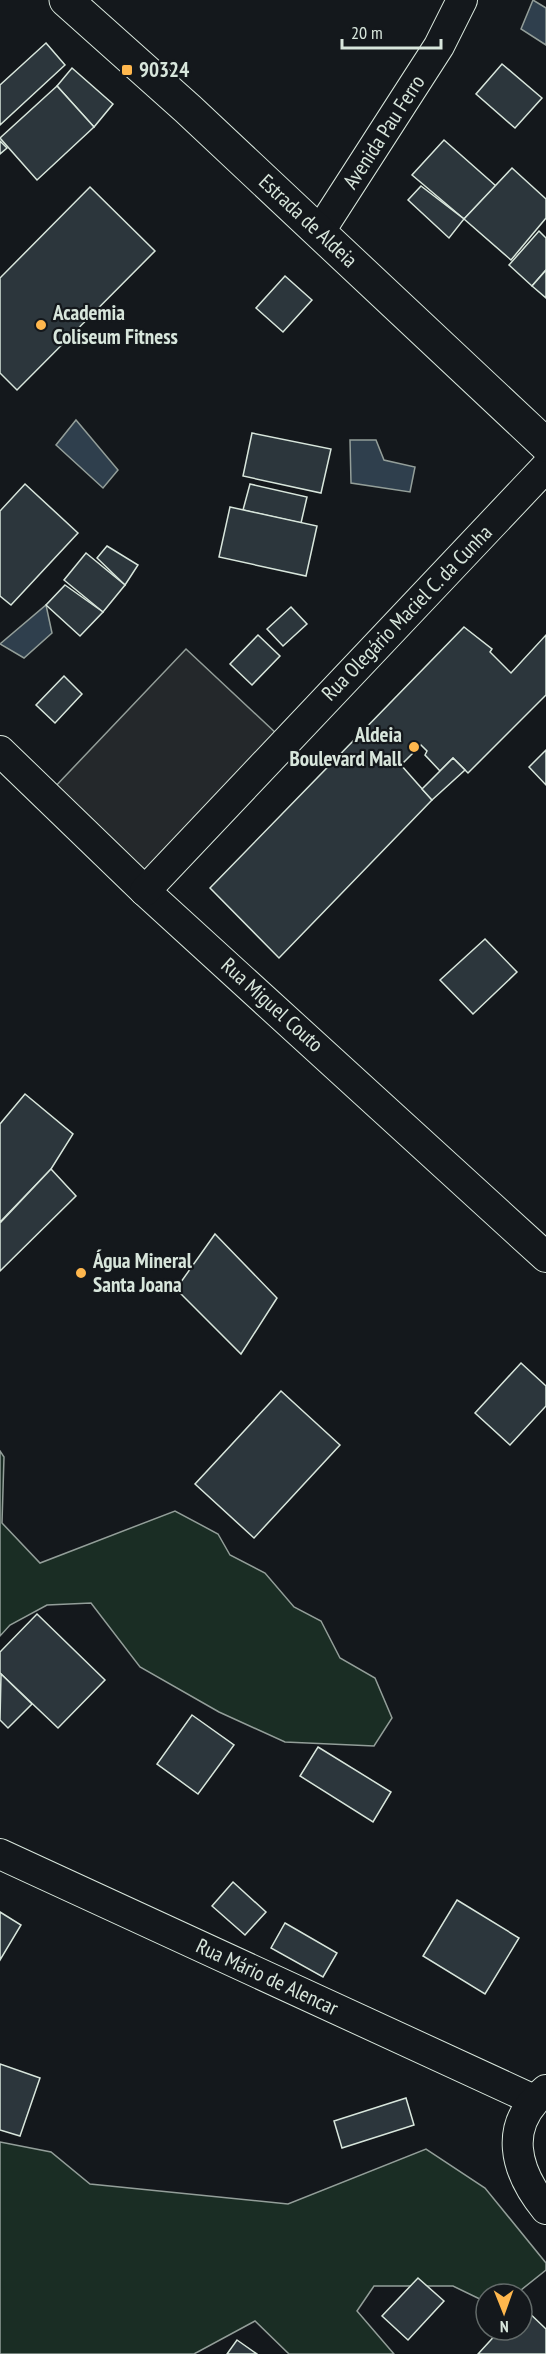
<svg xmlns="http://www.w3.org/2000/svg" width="546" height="2354" font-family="'PT Sans Narrow',sans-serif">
<rect width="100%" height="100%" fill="#14181c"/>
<g fill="#1a2d24" stroke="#939e99" stroke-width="1.5">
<path d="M 0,1451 L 4,1457 L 2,1523 L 40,1563 L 175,1511 L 218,1534 L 230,1555 L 265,1573 L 294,1607 L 321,1621 L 340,1658 L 375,1678 L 392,1718 L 374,1746 L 285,1742 L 219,1712 L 140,1667 L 91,1603 L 47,1605 L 10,1625 L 0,1636 Z"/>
<path d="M 0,2142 L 51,2152 L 90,2184 L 288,2204 L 426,2149 L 485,2188 L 546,2263 L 546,2270 L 516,2294 L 486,2294 L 486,2302 L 453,2286 L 374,2286 L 357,2311 L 394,2354 L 289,2354 L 255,2321 L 194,2354 L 0,2354 Z"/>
</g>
<path fill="#24282b" stroke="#939e99" stroke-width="1.5" d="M 186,649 L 278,735 L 145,877 L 52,790 Z"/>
<g fill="#2f3f4d" stroke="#939e99" stroke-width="1.5">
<path d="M 533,0 L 546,8 L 546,45 L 521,29 Z"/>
<path d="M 76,420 L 118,470 L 103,488 L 56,445 Z"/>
<path d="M 350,440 L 376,440 L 384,460 L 415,467 L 410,492 L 351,483 Z"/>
<path d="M 46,605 L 52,633 L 24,658 L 0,644 Z"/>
</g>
<g fill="#2c363c" stroke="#d8e6dc" stroke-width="1.5">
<path d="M 46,43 L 65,65 L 0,125 L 0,85 Z"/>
<path d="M 502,64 L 542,98 L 515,128 L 476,94 Z"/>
<path d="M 72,68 L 113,104 L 94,127 L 57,86 Z"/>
<path d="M 57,86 L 94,127 L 37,180 L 0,138 Z"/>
<path d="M 444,140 L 496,186 L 464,219 L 412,175 Z"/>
<path d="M 0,141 L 7,148 L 0,154 Z"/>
<path d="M 512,168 L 546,199 L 546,218 L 511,260 L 464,219 Z"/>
<path d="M 421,186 L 464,219 L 449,238 L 408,200 Z"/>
<path d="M 90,187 L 155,251 L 17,390 L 0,373 L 0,278 Z"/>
<path d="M 539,231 L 546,238 L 546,270 L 532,286 L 509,265 Z"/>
<path d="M 546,270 L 546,298 L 532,286 Z"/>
<path d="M 285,276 L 312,300 L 283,332 L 256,308 Z"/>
<path d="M 252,433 L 331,449 L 321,493 L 243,476 Z"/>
<path d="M 25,484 L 78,533 L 11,605 L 0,596 L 0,511 Z"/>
<path d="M 250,484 L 307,497 L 301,523 L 243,510 Z"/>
<path d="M 230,507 L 317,526 L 306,576 L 219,557 Z"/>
<path d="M 107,546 L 138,565 L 125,585 L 97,558 Z"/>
<path d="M 86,553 L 125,585 L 103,612 L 64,580 Z"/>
<path d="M 65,585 L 103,612 L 80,636 L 46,605 Z"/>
<path d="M 291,607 L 307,624 L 283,646 L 267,629 Z"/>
<path d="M 464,627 L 492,649 L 490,652 L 511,673 L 546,635 L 546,695 L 468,773 L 453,758 L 440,771 L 425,755 L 427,751 L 421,745 L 401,765 L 432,800 L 279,958 L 210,888 Z"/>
<path d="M 258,635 L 280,656 L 252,685 L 230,664 Z"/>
<path d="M 64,676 L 82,694 L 55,723 L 36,705 Z"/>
<path d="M 546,750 L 546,785 L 529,767 Z"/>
<path d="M 453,758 L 465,770 L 432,800 L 422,789 Z"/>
<path d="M 485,939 L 517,972 L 473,1014 L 440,980 Z"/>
<path d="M 25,1094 L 73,1134 L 51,1169 L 0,1222 L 0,1124 Z"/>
<path d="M 51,1169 L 76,1196 L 0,1271 L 0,1223 Z"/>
<path d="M 215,1234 L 277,1298 L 241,1354 L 176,1289 Z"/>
<path d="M 521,1363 L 546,1386 L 546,1406 L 510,1445 L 475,1413 Z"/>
<path d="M 281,1391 L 340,1445 L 254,1538 L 195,1484 Z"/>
<path d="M 37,1614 L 105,1680 L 58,1728 L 0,1673 L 0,1652 Z"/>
<path d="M 1,1674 L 32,1704 L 8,1728 L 0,1720 Z"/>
<path d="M 192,1715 L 234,1745 L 198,1794 L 157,1764 Z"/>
<path d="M 318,1747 L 391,1792 L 373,1822 L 300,1776 Z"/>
<path d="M 233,1882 L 266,1912 L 245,1935 L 212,1906 Z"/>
<path d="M 457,1900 L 519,1938 L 485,1994 L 423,1956 Z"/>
<path d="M 0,1912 L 21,1925 L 0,1960 Z"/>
<path d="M 285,1923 L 337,1953 L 323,1977 L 271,1948 Z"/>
<path d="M 0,2064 L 40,2078 L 20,2136 L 0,2130 Z"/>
<path d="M 406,2098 L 414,2125 L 342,2148 L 334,2121 Z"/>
<path d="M 418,2278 L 444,2301 L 408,2340 L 382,2316 Z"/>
<path d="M 523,2307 L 546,2329 L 546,2354 L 478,2354 L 500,2330 L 522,2330 Z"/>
<path d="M 237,2340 L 257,2354 L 227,2354 Z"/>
</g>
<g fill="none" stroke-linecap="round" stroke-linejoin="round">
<g stroke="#d8e6dc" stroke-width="32">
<g id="street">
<path d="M 320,231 L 439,46 L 462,0"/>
<path d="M 0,751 L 145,891 L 546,1257"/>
<path d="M 145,891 L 546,467"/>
<path d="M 0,1854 L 534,2100"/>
<path d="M 546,2090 C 502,2125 515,2171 546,2209"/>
</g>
</g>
<g stroke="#d8e6dc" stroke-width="35">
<path id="primary" d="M 66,0 L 188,109 L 546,445"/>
</g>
<use href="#street" stroke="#14181c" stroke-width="30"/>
<use href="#primary" stroke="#14181c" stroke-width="33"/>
</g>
<g fill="#ffb74d" stroke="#14181c" stroke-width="2">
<rect x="121" y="64" width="12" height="12" rx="3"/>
<circle cx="41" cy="325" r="6"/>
<circle cx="414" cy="747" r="6"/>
<circle cx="81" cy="1273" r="6"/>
</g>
<g text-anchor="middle" stroke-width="4.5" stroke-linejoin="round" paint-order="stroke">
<g font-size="21" font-weight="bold" fill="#d8e6dc" stroke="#14181c" text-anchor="start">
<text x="139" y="77">90324</text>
<text x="53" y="320">Academia<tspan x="53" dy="24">Coliseum Fitness</tspan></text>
<text x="402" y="742" text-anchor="end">Aldeia<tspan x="402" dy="24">Boulevard Mall</tspan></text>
<text x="93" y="1268">Água Mineral<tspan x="93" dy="24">Santa Joana</tspan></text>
</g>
<g font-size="21" fill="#d8e6dc" stroke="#14181c">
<text transform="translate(384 132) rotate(-57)" y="7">Avenida Pau Ferro</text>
<text transform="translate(308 221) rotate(43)" y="7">Estrada de Aldeia</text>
<text transform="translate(407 613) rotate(-46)" y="7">Rua Olegário Maciel C. da Cunha</text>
<text transform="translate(272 1005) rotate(42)" y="7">Rua Miguel Couto</text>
<text transform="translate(267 1977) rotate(25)" y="7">Rua Mário de Alencar</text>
</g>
</g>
<g transform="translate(504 2312) rotate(179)"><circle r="28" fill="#14181c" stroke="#626a69" stroke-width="1.5"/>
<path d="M0-4.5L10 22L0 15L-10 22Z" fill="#ffb74d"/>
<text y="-9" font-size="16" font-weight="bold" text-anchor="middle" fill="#d8e6dc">N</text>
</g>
<path d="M342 39v9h99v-9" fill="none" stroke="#d8e6dc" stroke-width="3"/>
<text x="351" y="39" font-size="18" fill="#d8e6dc" stroke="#14181c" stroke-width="4.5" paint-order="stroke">20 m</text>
</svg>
